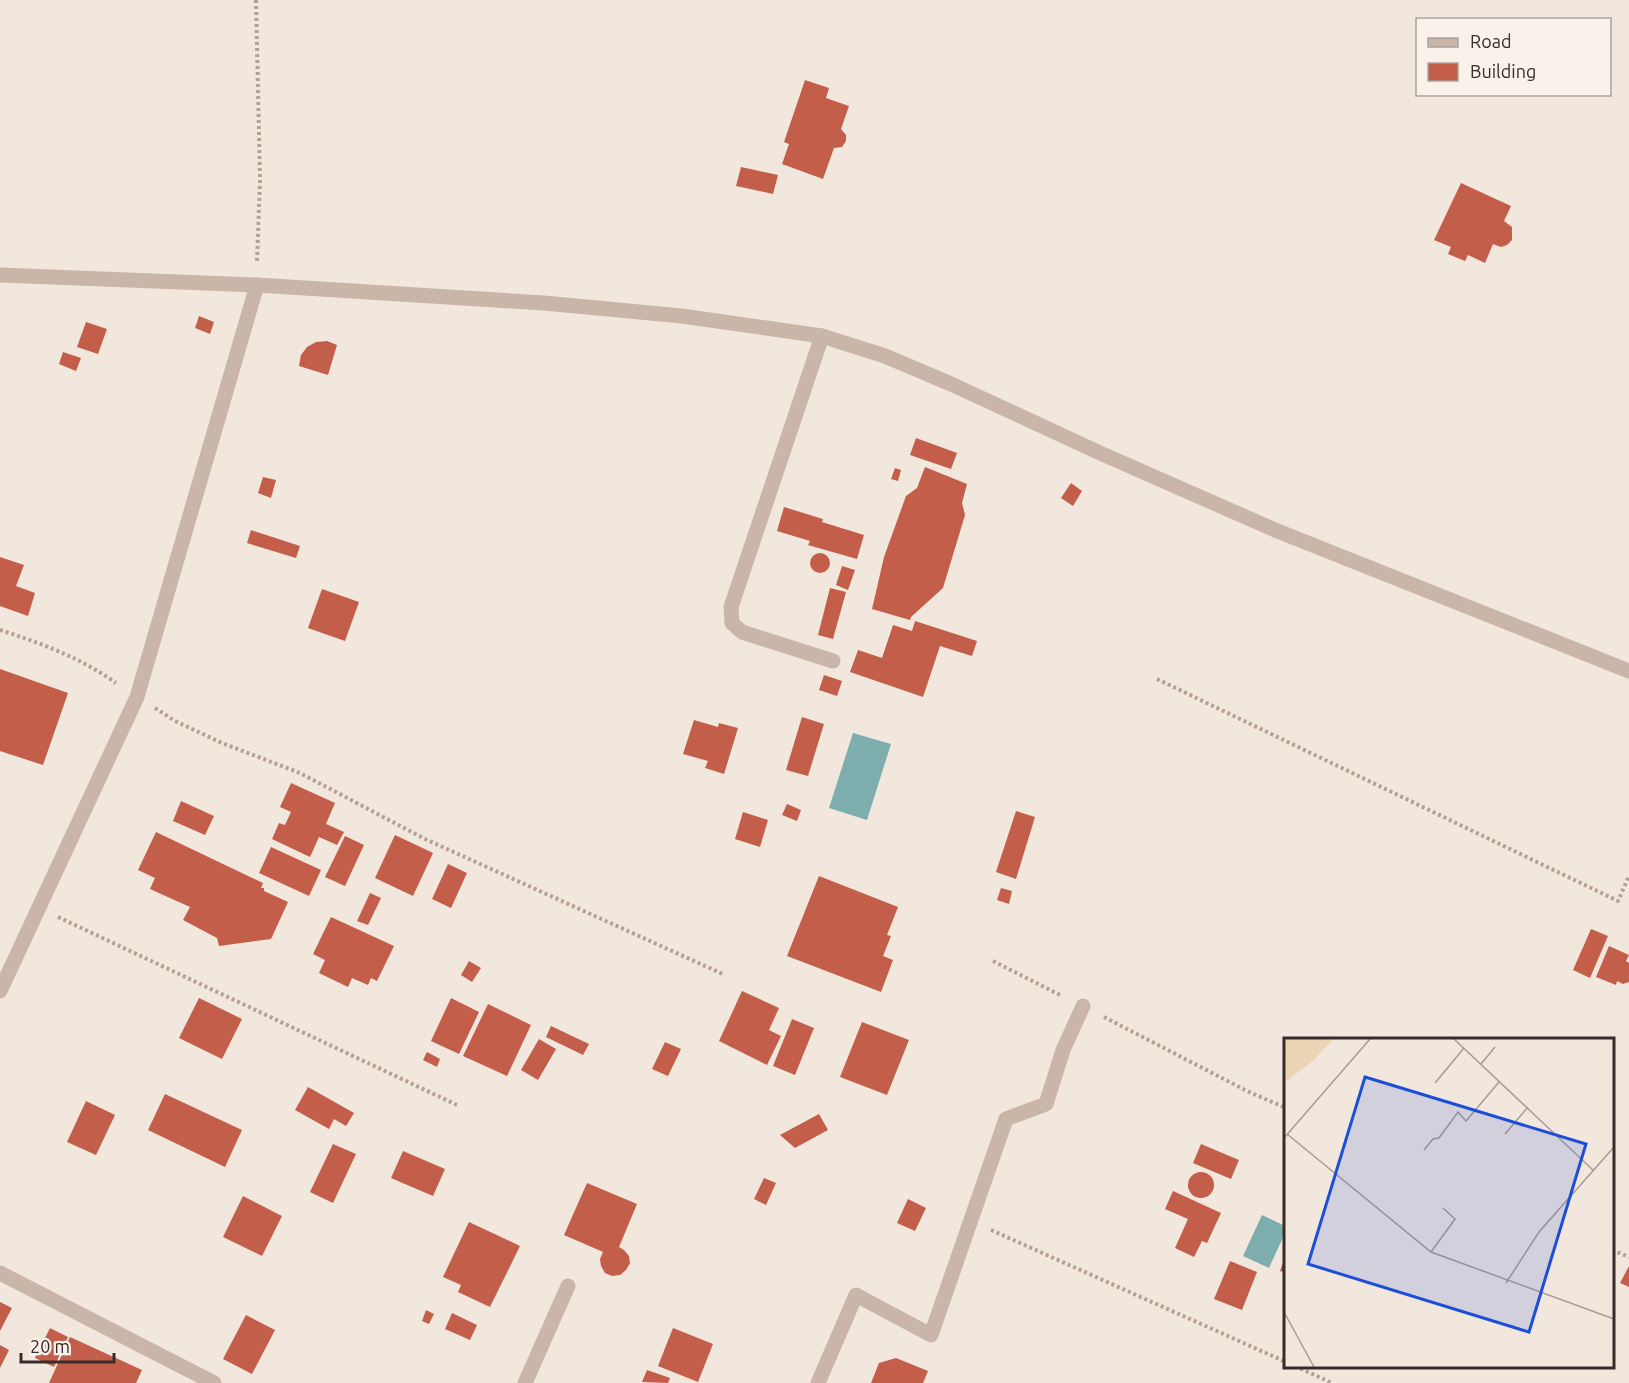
<svg xmlns="http://www.w3.org/2000/svg" width="1629" height="1383" font-family="Ubuntu,sans-serif">
<rect width="100%" height="100%" fill="#f2e7dd"/>
<g fill="#7daead">
<path d="M 853,733 L 891,744 L 867,820 L 829,808 Z"/>
<path d="M 1262,1215 L 1285,1226 L 1285,1233 L 1269,1268 L 1243,1256 Z"/>
</g>
<g fill="#c35e4a">
<path d="M 805,80 L 829,88 L 826,98 L 849,106 L 841,129 L 846,135 L 846,141 L 842,147 L 834,148 L 823,179 L 782,164 L 789,144 L 784,142 Z"/>
<path d="M 741,167 L 778,175 L 773,194 L 736,186 Z"/>
<path d="M 1461,183 L 1511,206 L 1504,221 L 1512,227 L 1512,240 L 1507,245 L 1501,247 L 1493,244 L 1485,263 L 1468,255 L 1465,261 L 1448,254 L 1451,247 L 1434,240 Z"/>
<path d="M 199,316 L 214,322 L 210,334 L 195,328 Z"/>
<path d="M 86,322 L 107,329 L 98,354 L 77,347 Z"/>
<path d="M 327,341 L 337,345 L 328,375 L 299,366 L 301,355 L 307,347 L 316,342 Z"/>
<path d="M 63,352 L 81,358 L 76,371 L 59,364 Z"/>
<path d="M 916,438 L 957,453 L 951,469 L 910,455 Z"/>
<path d="M 925,467 L 967,484 L 962,503 L 965,515 L 943,588 L 911,617 L 910,620 L 872,609 L 884,557 L 906,496 L 917,488 Z"/>
<path d="M 895,468 L 901,470 L 898,481 L 891,479 Z"/>
<path d="M 263,477 L 276,480 L 271,498 L 258,493 Z"/>
<path d="M 1071,483 L 1082,491 L 1073,506 L 1061,498 Z"/>
<path d="M 784,507 L 823,519 L 822,522 L 864,535 L 857,559 L 808,545 L 810,541 L 777,531 Z"/>
<path d="M 251,530 L 300,546 L 296,558 L 247,543 Z"/>
<circle cx="820" cy="563" r="10"/>
<path d="M 0,557 L 24,565 L 16,586 L 35,593 L 28,616 L 0,606 Z"/>
<path d="M 842,566 L 855,570 L 848,590 L 836,585 Z"/>
<path d="M 830,588 L 846,592 L 833,639 L 818,635 Z"/>
<path d="M 322,589 L 359,602 L 345,641 L 308,628 Z"/>
<path d="M 915,621 L 977,641 L 972,656 L 940,646 L 923,697 L 850,672 L 858,650 L 882,658 L 893,625 L 912,631 Z"/>
<path d="M 0,669 L 68,693 L 43,765 L 0,751 Z"/>
<path d="M 824,675 L 842,681 L 837,696 L 819,690 Z"/>
<path d="M 802,717 L 824,724 L 808,776 L 786,770 Z"/>
<path d="M 694,720 L 718,727 L 719,723 L 738,728 L 724,774 L 705,768 L 708,761 L 683,754 Z"/>
<path d="M 291,783 L 335,803 L 326,824 L 344,832 L 337,845 L 319,837 L 310,857 L 272,839 L 279,823 L 285,825 L 291,812 L 280,807 Z"/>
<path d="M 181,801 L 214,816 L 205,835 L 173,821 Z"/>
<path d="M 787,804 L 801,810 L 797,821 L 782,815 Z"/>
<path d="M 1016,811 L 1035,817 L 1016,879 L 996,872 Z"/>
<path d="M 743,812 L 768,820 L 760,847 L 735,839 Z"/>
<path d="M 156,832 L 263,883 L 261,888 L 264,888 L 264,891 L 288,902 L 271,939 L 219,946 L 217,938 L 183,920 L 190,907 L 150,889 L 155,878 L 138,870 Z"/>
<path d="M 395,835 L 433,853 L 413,896 L 375,878 Z"/>
<path d="M 345,836 L 364,845 L 345,886 L 325,877 Z"/>
<path d="M 271,847 L 321,870 L 309,896 L 259,873 Z"/>
<path d="M 448,864 L 467,873 L 451,908 L 432,899 Z"/>
<path d="M 819,876 L 898,907 L 887,935 L 891,936 L 883,956 L 893,960 L 881,992 L 787,956 Z"/>
<path d="M 1001,888 L 1012,891 L 1009,904 L 997,900 Z"/>
<path d="M 370,893 L 381,898 L 368,925 L 357,921 Z"/>
<path d="M 331,917 L 394,946 L 377,981 L 371,978 L 368,985 L 352,978 L 348,987 L 319,973 L 325,960 L 313,954 Z"/>
<path d="M 1591,929 L 1608,936 L 1590,978 L 1573,970 Z"/>
<path d="M 1609,946 L 1629,955 L 1626,961 L 1629,963 L 1629,982 L 1623,984 L 1617,981 L 1616,985 L 1596,977 Z"/>
<path d="M 469,961 L 481,968 L 472,982 L 461,975 Z"/>
<path d="M 742,991 L 779,1008 L 769,1030 L 781,1036 L 767,1065 L 719,1041 Z"/>
<path d="M 199,998 L 242,1019 L 222,1059 L 179,1038 Z"/>
<path d="M 451,998 L 479,1012 L 459,1054 L 431,1041 Z"/>
<path d="M 488,1004 L 531,1025 L 507,1076 L 463,1056 Z"/>
<path d="M 792,1019 L 814,1028 L 795,1075 L 773,1066 Z"/>
<path d="M 862,1022 L 909,1040 L 887,1095 L 840,1077 Z"/>
<path d="M 551,1026 L 589,1044 L 583,1055 L 546,1037 Z"/>
<path d="M 539,1039 L 556,1049 L 538,1080 L 521,1070 Z"/>
<path d="M 665,1042 L 681,1049 L 668,1076 L 652,1069 Z"/>
<path d="M 427,1052 L 440,1059 L 437,1067 L 423,1060 Z"/>
<path d="M 308,1087 L 354,1113 L 346,1126 L 334,1119 L 329,1129 L 295,1110 Z"/>
<path d="M 165,1094 L 242,1130 L 225,1167 L 148,1130 Z"/>
<path d="M 86,1101 L 115,1115 L 96,1155 L 67,1142 Z"/>
<path d="M 819,1114 L 828,1130 L 795,1148 L 780,1135 Z"/>
<path d="M 333,1144 L 356,1154 L 333,1203 L 310,1192 Z"/>
<path d="M 1201,1144 L 1239,1160 L 1231,1179 L 1193,1163 Z"/>
<path d="M 403,1151 L 445,1169 L 433,1196 L 391,1178 Z"/>
<circle cx="1201" cy="1185" r="13"/>
<path d="M 764,1178 L 776,1183 L 766,1205 L 754,1199 Z"/>
<path d="M 587,1183 L 637,1204 L 619,1247 L 624,1250 L 629,1256 L 630,1263 L 626,1270 L 620,1275 L 612,1276 L 605,1273 L 601,1266 L 600,1259 L 603,1252 L 564,1235 Z"/>
<path d="M 1173,1191 L 1221,1213 L 1207,1243 L 1202,1241 L 1194,1257 L 1175,1248 L 1188,1219 L 1165,1209 Z"/>
<path d="M 243,1196 L 282,1216 L 262,1256 L 223,1237 Z"/>
<path d="M 908,1199 L 926,1208 L 915,1231 L 897,1223 Z"/>
<path d="M 469,1222 L 520,1246 L 490,1307 L 458,1292 L 461,1285 L 443,1277 Z"/>
<path d="M 1285,1257 L 1286,1257 L 1286,1273 L 1280,1271 Z"/>
<path d="M 1230,1261 L 1257,1272 L 1242,1310 L 1214,1299 Z"/>
<path d="M 1629,1266 L 1629,1287 L 1620,1283 Z"/>
<path d="M 0,1302 L 12,1308 L 0,1331 Z"/>
<path d="M 426,1310 L 434,1314 L 429,1324 L 422,1321 Z"/>
<path d="M 452,1313 L 477,1325 L 470,1340 L 445,1329 Z"/>
<path d="M 246,1315 L 275,1330 L 252,1374 L 223,1359 Z"/>
<path d="M 50,1328 L 68,1337 L 54,1367 L 35,1358 Z"/>
<path d="M 673,1328 L 713,1344 L 698,1382 L 658,1366 Z"/>
<path d="M 70,1337 L 142,1370 L 136,1383 L 49,1383 Z"/>
<path d="M 0,1345 L 9,1350 L 0,1368 Z"/>
<path d="M 896,1358 L 928,1371 L 923,1383 L 871,1383 L 879,1363 Z"/>
<path d="M 647,1370 L 670,1378 L 668,1383 L 642,1382 Z"/>
</g>
<g fill="none" stroke-linecap="round" stroke-linejoin="round">
<g stroke="#b6a093" stroke-width="4" stroke-dasharray="3 3" stroke-linecap="butt">
<path d="M 256,0 L 260,179 L 257,263"/>
<path d="M 0,630 C 41,643 81,658 116,683"/>
<path d="M 1157,679 L 1618,901 L 1629,876"/>
<path d="M 155,708 L 175,721 L 222,743 L 300,773 L 425,839 L 725,975"/>
<path d="M 58,917 L 457,1105"/>
<path d="M 993,961 L 1062,996"/>
<path d="M 1104,1017 L 1247,1091 L 1286,1108"/>
<path d="M 991,1230 L 1286,1362"/>
<path d="M 1612,1250 L 1629,1257"/>
<path d="M 1295,1366 L 1332,1383"/>
</g>
<g stroke="#cab6a9" stroke-width="15">
<path d="M 0,275 L 257,285 L 544,303 L 682,316 L 822,336 L 885,356 L 951,384 L 1100,453 L 1275,530 L 1629,671"/>
<path d="M 822,336 L 731,607 L 732,623 L 742,632 L 833,661"/>
<path d="M 0,991 L 137,697 L 257,285"/>
<path d="M 0,1273 L 214,1383"/>
<path d="M 525,1383 L 568,1286"/>
<path d="M 818,1383 L 856,1295 L 931,1335 L 1006,1119 L 1046,1104 L 1063,1050 L 1083,1006"/>
</g>
</g>
<g transform="translate(1284 1038)">
<rect width="330" height="330" fill="#f2e7dd"/>
<path d="M 2,1 L 49,1 L 30,22 L 0,45 Z" fill="#ecd5b5"/>
<path fill="none" stroke="#a79c95" stroke-width="1.5" d="M 170,1 L 310,133M 197,26 L 211,9M 151,45 L 180,10M 3,96 L 147,214 L 330,281M 221,96 L 244,69M 0,100 L 86,1M 140,112 L 149,101 L 155,100 L 174,74 L 182,83 L 215,44M 147,214 L 171,181 L 159,170M 222,245 L 255,194 L 330,109M 0,274 L 30,329"/>
<path fill="#1d4ed8" fill-opacity="0.15" stroke="#1d4ed8" stroke-width="3" d="M 81,39 L 302,106 L 245,294 L 24,226 Z"/>
<rect width="330" height="330" fill="none" stroke="#372c29" stroke-width="3"/>
</g>
<rect x="1416" y="18" width="195" height="78" fill="#f9f1ea" stroke="#aba29d" stroke-width="1.5"/>
<rect x="1428" y="38" width="30" height="9" fill="#cab6a9" stroke="#aba29d" stroke-width="1.5"/>
<text x="1470" y="48" font-size="18" fill="#372c29">Road</text>
<rect x="1428" y="63" width="30" height="18" fill="#c35e4a" stroke="#aba29d" stroke-width="1.5"/>
<text x="1470" y="78" font-size="18" fill="#372c29">Building</text>
<path d="M21 1353v9h93v-9" fill="none" stroke="#372c29" stroke-width="3"/>
<text x="30" y="1353" font-size="18" fill="#372c29" stroke="#f9f1ea" stroke-width="4.5" paint-order="stroke">20 m</text>
</svg>
